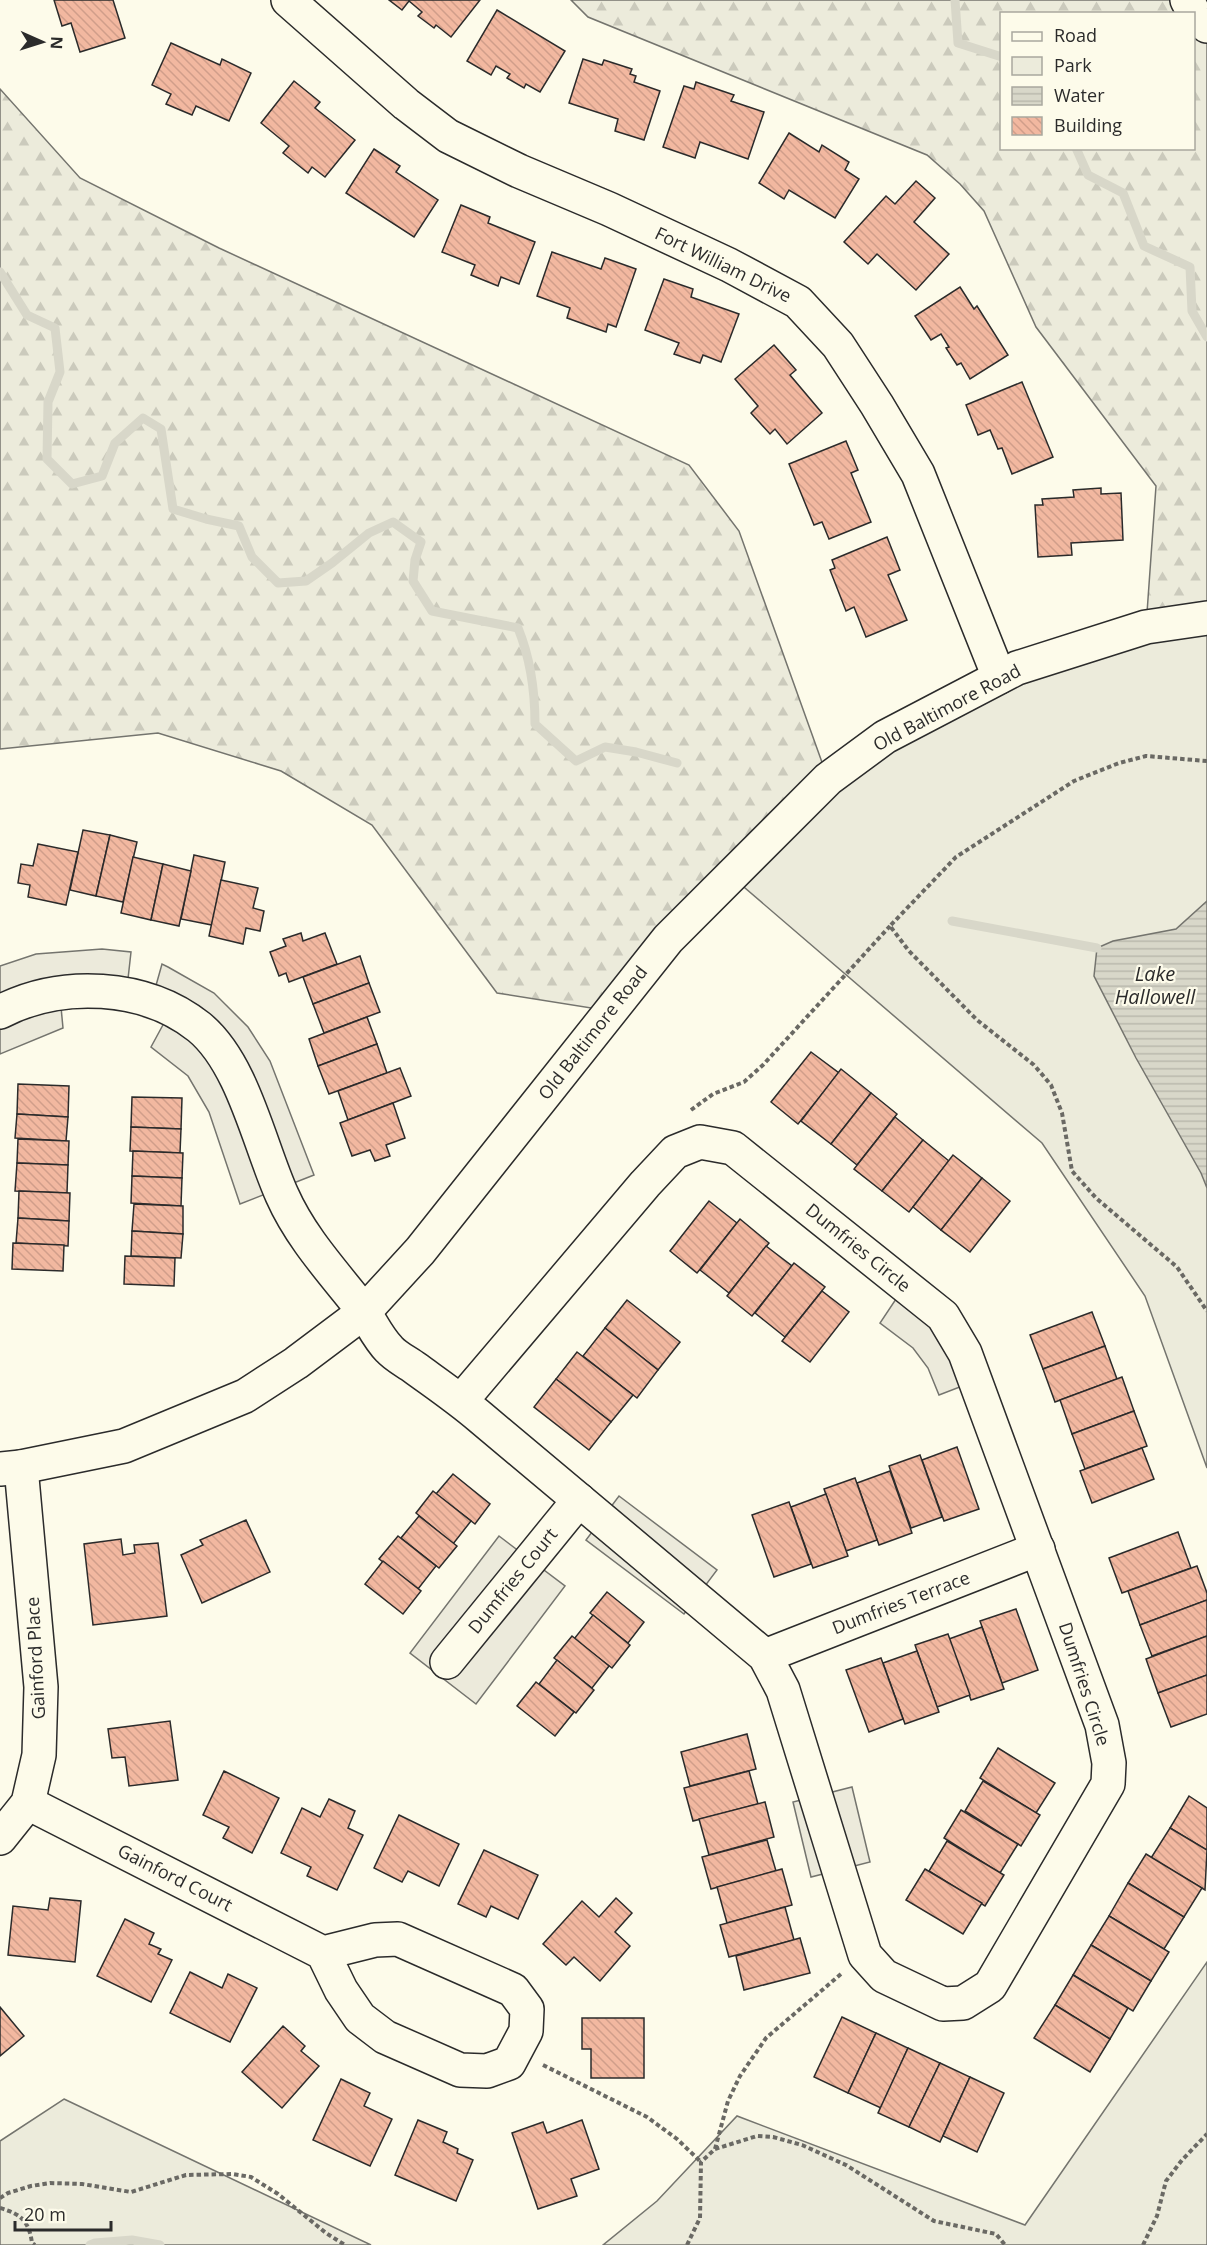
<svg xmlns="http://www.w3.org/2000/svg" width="1207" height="2245" font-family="'Open Sans',sans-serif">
<defs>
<pattern id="forest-firs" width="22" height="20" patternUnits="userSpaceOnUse" patternTransform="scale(1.5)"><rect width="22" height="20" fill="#ecebdb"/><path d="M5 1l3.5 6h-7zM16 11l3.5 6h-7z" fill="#cbcabc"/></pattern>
<pattern id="water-rules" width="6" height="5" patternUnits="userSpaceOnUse" patternTransform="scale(1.5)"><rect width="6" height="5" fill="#d8d7c9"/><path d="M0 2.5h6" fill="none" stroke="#bab9ad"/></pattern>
<pattern id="building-back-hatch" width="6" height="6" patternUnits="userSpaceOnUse" patternTransform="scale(1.5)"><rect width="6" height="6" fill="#f2b8a0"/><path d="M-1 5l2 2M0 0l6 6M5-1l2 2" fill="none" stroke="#d09e8a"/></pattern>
</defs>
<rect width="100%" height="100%" fill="#fdfbea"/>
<g fill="url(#forest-firs)" stroke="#74746e" stroke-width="1.5" fill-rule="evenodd">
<path d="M 571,0 L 1207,0 L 1207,618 L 1146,627 L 1156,486 L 1036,327 L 984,211 L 960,184 L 927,155 L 588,17 ZM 1002,14 L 1194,14 L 1194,148 L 1002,148 Z"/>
<path d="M 0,89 L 80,178 L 219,248 L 689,465 L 739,531 L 828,779 L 610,1011 L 497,993 L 372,825 L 281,771 L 158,733 L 0,749 Z"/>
</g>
<g fill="#ecebdb" stroke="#74746e" stroke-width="1.5">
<path d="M 1207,618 L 1207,1468 L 1145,1296 L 1042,1143 L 731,876 L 828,779 L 993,682 Z"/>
<path d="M 1207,1962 L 1207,2245 L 603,2245 L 657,2201 L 737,2116 L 1025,2225 Z"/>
<path d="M 64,2099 L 371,2245 L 0,2245 L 0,2141 Z"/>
</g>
<g fill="#eceadb" stroke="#74746e" stroke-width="1.5">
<path d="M 102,949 L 131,952 L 128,979 L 155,989 L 162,964 L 168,967 L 214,993 L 248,1027 L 270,1061 L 314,1175 L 240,1204 L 209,1112 L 188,1076 L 151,1047 L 164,1023 L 126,1008 L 61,1007 L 63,1028 L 0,1054 L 0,966 L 36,954 Z"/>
<path d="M 910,1278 L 991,1375 L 939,1395 L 928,1368 L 913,1348 L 880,1323 Z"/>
<path d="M 619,1496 L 717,1570 L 684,1614 L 586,1540 Z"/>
<path d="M 499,1536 L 565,1586 L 476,1704 L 410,1653 Z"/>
<path d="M 852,1787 L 870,1862 L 811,1877 L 793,1802 Z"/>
</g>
<path fill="url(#water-rules)" stroke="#74746e" stroke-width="1.5" d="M 1207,901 L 1207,1188 L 1201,1173 L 1136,1058 L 1094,976 L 1097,948 L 1113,941 L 1176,929 Z"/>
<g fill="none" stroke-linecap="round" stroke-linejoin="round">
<g stroke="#d8d7c9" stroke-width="9">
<path d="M 955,0 L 958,43 L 1002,57"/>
<path d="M 1076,148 L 1088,175 L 1123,193 L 1144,246 L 1190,267 L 1192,311 L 1207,337"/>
<path d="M 0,272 L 27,315 L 55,328 L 60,372 L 48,402 L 47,459 L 72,484 L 102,476 L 115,443 L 143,418 L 161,429 L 173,509 L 206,519 L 239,526 L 252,557 L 278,583 L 306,581 L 332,563 L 369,533 L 393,522 L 421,542 L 415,560 L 413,581 L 432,611 L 518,628 C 531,660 535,690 535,724 L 576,761 L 605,747 L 636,752 L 677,763"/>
<path d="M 952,921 L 1097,948"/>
<path d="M 90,2245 L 95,2243 L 132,2240 L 160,2245"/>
</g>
</g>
<g fill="url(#building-back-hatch)" stroke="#2b2b2b" stroke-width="1.5">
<path d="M 54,0 L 113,0 L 125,38 L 80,52 L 71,23 L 62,26 Z"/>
<path d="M 389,0 L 480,0 L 451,37 L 436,25 L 434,28 L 418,16 L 422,12 L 409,1 L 402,10 Z"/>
<path d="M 497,10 L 565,51 L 540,92 L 526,84 L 524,88 L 507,78 L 510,74 L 496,66 L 491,75 L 467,61 Z"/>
<path d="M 171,43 L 220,65 L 222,59 L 251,73 L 229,121 L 196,106 L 192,115 L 166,104 L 171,94 L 152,85 Z"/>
<path d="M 583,59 L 602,65 L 604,60 L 632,69 L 630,74 L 636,76 L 634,82 L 660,91 L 644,140 L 615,131 L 618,119 L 569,103 Z"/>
<path d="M 294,81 L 320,102 L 315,108 L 355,140 L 325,177 L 312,167 L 308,173 L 283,153 L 289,146 L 261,123 Z"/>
<path d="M 696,82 L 734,95 L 731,101 L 764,112 L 748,159 L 700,142 L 695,158 L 663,147 L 684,86 L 694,89 Z"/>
<path d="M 789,133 L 819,152 L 822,145 L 849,162 L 845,170 L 859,179 L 835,218 L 789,190 L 784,199 L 759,183 Z"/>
<path d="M 374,149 L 400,166 L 396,172 L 438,200 L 414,237 L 346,193 Z"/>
<path d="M 916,181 L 935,198 L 914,222 L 949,254 L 916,290 L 877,254 L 868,264 L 844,242 L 886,196 L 895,204 Z"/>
<path d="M 461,205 L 490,217 L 488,223 L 535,242 L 519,284 L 501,277 L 498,286 L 471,275 L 475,265 L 442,252 Z"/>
<path d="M 552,252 L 601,269 L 605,258 L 636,269 L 616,327 L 608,324 L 606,332 L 567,318 L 570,308 L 537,296 Z"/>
<path d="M 664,279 L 693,289 L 691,297 L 739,314 L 721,362 L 703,355 L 700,363 L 674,354 L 679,343 L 645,330 Z"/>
<path d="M 960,287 L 974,309 L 977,306 L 1008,355 L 970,379 L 961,363 L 957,365 L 946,348 L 949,347 L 941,334 L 931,340 L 915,316 Z"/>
<path d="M 774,345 L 796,370 L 790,375 L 822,413 L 787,444 L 775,429 L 770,434 L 751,413 L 758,406 L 735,379 Z"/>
<path d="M 1022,382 L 1053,457 L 1012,474 L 1002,448 L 998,449 L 990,430 L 978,435 L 966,405 Z"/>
<path d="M 846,441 L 858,470 L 851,473 L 871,522 L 829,539 L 822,522 L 814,525 L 789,464 Z"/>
<path d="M 1101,488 L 1101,494 L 1121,493 L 1123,540 L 1071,543 L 1072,555 L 1038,557 L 1035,505 L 1043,505 L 1042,499 L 1074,497 L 1073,490 Z"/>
<path d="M 887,537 L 900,570 L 888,575 L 907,620 L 866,637 L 854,607 L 846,611 L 830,570 L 835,568 L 832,560 Z"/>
<path d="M 83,830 L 110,835 L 96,896 L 70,890 Z"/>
<path d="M 110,835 L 137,842 L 123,902 L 96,896 Z"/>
<path d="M 38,844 L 78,852 L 66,905 L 28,897 L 30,885 L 18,883 L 21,864 L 33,866 Z"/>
<path d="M 194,855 L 225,862 L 212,925 L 181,919 Z"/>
<path d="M 133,857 L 163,864 L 151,920 L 121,913 Z"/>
<path d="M 163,864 L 191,871 L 179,926 L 151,920 Z"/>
<path d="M 221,880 L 258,888 L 253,908 L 264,911 L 260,931 L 246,928 L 243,944 L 209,936 Z"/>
<path d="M 301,933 L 303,941 L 325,933 L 337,964 L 289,982 L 286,973 L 279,976 L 270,952 L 286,946 L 283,939 Z"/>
<path d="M 360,956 L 369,983 L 313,1004 L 303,977 Z"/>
<path d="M 369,983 L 380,1012 L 324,1033 L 313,1004 Z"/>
<path d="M 367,1017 L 377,1044 L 318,1066 L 309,1039 Z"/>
<path d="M 377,1044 L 387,1073 L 329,1094 L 318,1066 Z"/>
<path d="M 811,1052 L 839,1073 L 798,1124 L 771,1102 Z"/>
<path d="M 400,1068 L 411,1096 L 348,1120 L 338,1091 Z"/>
<path d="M 841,1069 L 871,1093 L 831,1144 L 801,1121 Z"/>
<path d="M 18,1084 L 69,1086 L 68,1117 L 17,1114 Z"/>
<path d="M 871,1093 L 897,1114 L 857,1165 L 831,1144 Z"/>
<path d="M 132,1097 L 182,1098 L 181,1129 L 131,1127 Z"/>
<path d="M 393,1103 L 405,1138 L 386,1145 L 390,1156 L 375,1161 L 370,1150 L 352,1156 L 340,1123 Z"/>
<path d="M 17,1114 L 68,1117 L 66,1141 L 15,1138 Z"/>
<path d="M 895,1117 L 923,1140 L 882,1191 L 854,1169 Z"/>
<path d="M 131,1127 L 181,1129 L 180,1153 L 130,1151 Z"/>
<path d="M 18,1139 L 69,1141 L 68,1165 L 17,1163 Z"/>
<path d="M 923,1140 L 949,1161 L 909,1212 L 882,1191 Z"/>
<path d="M 133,1151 L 183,1153 L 182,1178 L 132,1176 Z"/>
<path d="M 953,1155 L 982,1178 L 941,1230 L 913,1207 Z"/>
<path d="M 17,1163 L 68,1165 L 67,1193 L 15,1191 Z"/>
<path d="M 132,1176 L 182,1178 L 181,1206 L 131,1203 Z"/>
<path d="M 982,1178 L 1010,1201 L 970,1252 L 941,1230 Z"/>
<path d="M 19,1191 L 70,1193 L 69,1221 L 18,1218 Z"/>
<path d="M 709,1201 L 737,1223 L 697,1273 L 670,1251 Z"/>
<path d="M 134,1204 L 183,1206 L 183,1234 L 132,1231 Z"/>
<path d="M 18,1218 L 69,1221 L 68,1246 L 16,1243 Z"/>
<path d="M 740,1219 L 769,1243 L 729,1293 L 700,1270 Z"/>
<path d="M 132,1231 L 183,1234 L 181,1258 L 131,1256 Z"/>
<path d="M 13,1243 L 64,1245 L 63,1271 L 12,1269 Z"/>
<path d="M 766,1246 L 792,1266 L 752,1316 L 727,1296 Z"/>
<path d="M 125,1256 L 175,1258 L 174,1286 L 124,1284 Z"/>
<path d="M 794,1263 L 825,1287 L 785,1337 L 755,1313 Z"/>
<path d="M 822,1291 L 849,1312 L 810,1362 L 782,1341 Z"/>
<path d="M 627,1300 L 680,1342 L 658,1370 L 605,1328 Z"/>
<path d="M 1092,1312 L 1105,1346 L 1043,1369 L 1030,1335 Z"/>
<path d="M 605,1328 L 658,1370 L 637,1398 L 583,1356 Z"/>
<path d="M 1105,1346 L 1117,1379 L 1055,1402 L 1043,1369 Z"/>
<path d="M 577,1352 L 633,1395 L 611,1422 L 556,1379 Z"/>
<path d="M 1122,1377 L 1134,1411 L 1072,1434 L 1060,1400 Z"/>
<path d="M 556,1379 L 611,1422 L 589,1450 L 534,1407 Z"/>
<path d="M 1134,1411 L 1147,1446 L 1085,1469 L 1072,1434 Z"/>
<path d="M 957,1447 L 979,1509 L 944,1521 L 922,1460 Z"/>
<path d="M 1142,1448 L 1154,1479 L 1092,1503 L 1080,1471 Z"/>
<path d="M 920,1455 L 942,1517 L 911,1528 L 889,1466 Z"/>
<path d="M 890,1471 L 912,1533 L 879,1545 L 857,1483 Z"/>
<path d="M 453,1474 L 490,1504 L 475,1524 L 436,1494 Z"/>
<path d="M 855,1478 L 877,1540 L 846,1551 L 824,1489 Z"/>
<path d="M 433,1491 L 471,1521 L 453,1544 L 416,1513 Z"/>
<path d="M 826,1494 L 848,1556 L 813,1568 L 791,1507 Z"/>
<path d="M 789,1502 L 811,1564 L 774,1577 L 752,1515 Z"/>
<path d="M 419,1516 L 457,1546 L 439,1568 L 401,1538 Z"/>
<path d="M 246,1520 L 270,1572 L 202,1603 L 181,1555 L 203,1545 L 200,1540 Z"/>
<path d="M 1178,1532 L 1191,1568 L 1122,1593 L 1109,1558 Z"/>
<path d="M 398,1536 L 436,1566 L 418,1589 L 379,1559 Z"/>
<path d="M 121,1539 L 123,1555 L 135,1553 L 134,1545 L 158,1543 L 167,1616 L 93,1625 L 84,1544 Z"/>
<path d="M 383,1561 L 421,1591 L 403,1614 L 365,1584 Z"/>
<path d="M 1197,1566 L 1207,1593 L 1207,1600 L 1140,1625 L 1128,1591 Z"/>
<path d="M 607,1592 L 644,1622 L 628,1643 L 590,1613 Z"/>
<path d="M 1207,1600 L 1207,1636 L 1152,1656 L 1140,1625 Z"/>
<path d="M 1016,1609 L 1038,1670 L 1002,1683 L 980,1621 Z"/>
<path d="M 593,1615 L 630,1645 L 612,1668 L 574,1639 Z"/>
<path d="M 982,1627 L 1004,1689 L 971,1700 L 949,1639 Z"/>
<path d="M 948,1634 L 970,1695 L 937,1707 L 915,1645 Z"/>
<path d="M 572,1636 L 609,1666 L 592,1688 L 554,1658 Z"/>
<path d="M 1207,1636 L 1207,1675 L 1158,1693 L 1146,1659 Z"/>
<path d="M 917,1651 L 939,1712 L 905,1724 L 883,1663 Z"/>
<path d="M 881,1658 L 903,1719 L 869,1732 L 846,1670 Z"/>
<path d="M 557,1660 L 594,1690 L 576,1713 L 539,1684 Z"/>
<path d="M 1207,1675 L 1207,1714 L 1171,1727 L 1158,1693 Z"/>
<path d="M 536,1682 L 574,1712 L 555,1736 L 517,1706 Z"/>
<path d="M 170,1721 L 178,1780 L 129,1786 L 125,1757 L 112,1758 L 108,1729 Z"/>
<path d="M 747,1734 L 756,1769 L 690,1786 L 681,1752 Z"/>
<path d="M 998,1748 L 1055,1783 L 1036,1813 L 980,1778 Z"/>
<path d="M 224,1771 L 279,1798 L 252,1853 L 223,1838 L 229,1827 L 203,1815 Z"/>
<path d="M 749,1771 L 758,1804 L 693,1821 L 684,1788 Z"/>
<path d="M 983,1781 L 1040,1815 L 1021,1846 L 965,1811 Z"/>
<path d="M 1189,1796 L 1207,1808 L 1207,1850 L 1170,1828 Z"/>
<path d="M 329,1799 L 355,1811 L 348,1828 L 363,1835 L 337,1890 L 307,1876 L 311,1867 L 281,1853 L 302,1808 L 320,1817 Z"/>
<path d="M 765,1802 L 774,1837 L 709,1855 L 699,1819 Z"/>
<path d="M 961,1810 L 1018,1844 L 1000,1873 L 944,1838 Z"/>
<path d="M 399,1815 L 459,1844 L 439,1886 L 408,1871 L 402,1882 L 374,1868 Z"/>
<path d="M 1170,1828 L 1207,1850 L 1205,1890 L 1151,1858 Z"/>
<path d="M 767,1840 L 776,1871 L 711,1889 L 702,1857 Z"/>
<path d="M 947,1841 L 1004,1875 L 985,1906 L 929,1871 Z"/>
<path d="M 484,1850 L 538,1875 L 518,1919 L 491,1906 L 486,1917 L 458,1904 Z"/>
<path d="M 1146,1854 L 1202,1888 L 1184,1917 L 1128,1883 Z"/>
<path d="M 782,1869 L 792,1905 L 727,1923 L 717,1887 Z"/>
<path d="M 925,1869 L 982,1903 L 963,1934 L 906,1900 Z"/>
<path d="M 1128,1883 L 1184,1917 L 1164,1949 L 1109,1916 Z"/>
<path d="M 50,1898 L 81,1901 L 75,1962 L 8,1955 L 13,1906 L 48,1910 Z"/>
<path d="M 616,1898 L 632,1913 L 615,1932 L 630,1946 L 600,1981 L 574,1957 L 566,1965 L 543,1944 L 582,1901 L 599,1917 Z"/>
<path d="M 785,1907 L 794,1940 L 729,1957 L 720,1925 Z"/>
<path d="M 1109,1916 L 1169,1952 L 1151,1981 L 1091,1945 Z"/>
<path d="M 125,1919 L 154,1933 L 149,1944 L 161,1949 L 158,1954 L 172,1960 L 151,2002 L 97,1976 Z"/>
<path d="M 800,1938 L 810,1973 L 744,1990 L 736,1956 Z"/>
<path d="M 1091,1945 L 1151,1981 L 1133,2011 L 1073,1975 Z"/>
<path d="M 190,1972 L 222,1988 L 228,1974 L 257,1988 L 230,2042 L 170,2013 Z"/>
<path d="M 1073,1975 L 1128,2008 L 1110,2039 L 1055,2005 Z"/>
<path d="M 1055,2005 L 1110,2039 L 1090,2072 L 1034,2038 Z"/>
<path d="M 0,2007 L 24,2036 L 0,2056 Z"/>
<path d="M 842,2017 L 876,2033 L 848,2093 L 814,2077 Z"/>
<path d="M 582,2018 L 644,2018 L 644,2078 L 591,2078 L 591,2049 L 582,2049 Z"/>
<path d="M 283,2026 L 305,2046 L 301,2051 L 319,2066 L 282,2108 L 242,2072 Z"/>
<path d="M 876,2033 L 908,2048 L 881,2108 L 848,2093 Z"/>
<path d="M 908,2048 L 940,2063 L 909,2127 L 878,2113 Z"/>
<path d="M 940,2063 L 970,2077 L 940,2142 L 909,2127 Z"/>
<path d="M 970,2077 L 1004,2093 L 977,2152 L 943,2136 Z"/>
<path d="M 341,2079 L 370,2093 L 364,2106 L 392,2119 L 370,2166 L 313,2140 Z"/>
<path d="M 418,2120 L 447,2132 L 443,2142 L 458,2149 L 457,2153 L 473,2160 L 456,2201 L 395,2175 Z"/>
<path d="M 582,2120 L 599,2169 L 571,2179 L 577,2196 L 538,2209 L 512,2133 L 543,2122 L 547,2133 Z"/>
</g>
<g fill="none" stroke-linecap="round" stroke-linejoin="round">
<g stroke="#2b2b2b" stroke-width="36">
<g id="minor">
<path d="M 288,0 L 406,104 L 448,136 L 519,171 L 609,209 L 729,265 L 798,302 L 838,345 L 877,405 L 918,474 L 999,677"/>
<path d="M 1187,0 L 1195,15 L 1207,26"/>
<path d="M 0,1012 C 61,980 145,984 199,1027 C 243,1063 259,1144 282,1195 C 301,1238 333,1272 362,1309 C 371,1322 378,1338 389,1349 C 396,1357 407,1362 415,1368 C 437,1384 459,1399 480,1417 C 575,1496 670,1576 765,1656 L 783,1690 L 865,1955 L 884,1976 L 943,2004 L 963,2003 L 990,1986 L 1108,1784 L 1109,1763 L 1102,1725 L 965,1353 L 943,1316 L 733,1148 L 700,1142 L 675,1152 L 645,1184 L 461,1401"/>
<path d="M 0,1469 L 21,1467 L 124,1446 L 245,1396 L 296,1363 L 364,1312 L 420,1251 L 668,939 L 828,779 L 885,737 L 1017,668 L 1146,627 L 1207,618"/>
<path d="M 765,1656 L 1038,1549"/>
<path d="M 447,1662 L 579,1500"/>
<path d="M 28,1803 L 323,1953 L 341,1990 L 360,2018 L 385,2037 L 460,2070 L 487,2071 L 509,2063 L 526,2031 L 527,2009 L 513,1990 L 398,1939 L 375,1940 L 323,1953"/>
<path d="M 0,1838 L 28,1803 L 39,1755 L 41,1687 L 21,1467"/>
</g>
</g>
<g stroke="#6a6964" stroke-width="4" stroke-dasharray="4.5 3" stroke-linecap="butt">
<path d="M 1207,761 L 1146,756 L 1119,763 L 1074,781 L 956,857 L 890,926 L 909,951 L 977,1020 L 1034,1065 L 1051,1085 L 1062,1113 L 1072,1171 L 1096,1198 L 1177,1267 L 1207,1311"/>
<path d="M 691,1110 L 713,1094 L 744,1082 L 763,1065 L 890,926"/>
<path d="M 543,2065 L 647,2117 L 677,2139 L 701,2162"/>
<path d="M 715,2149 L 728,2101 L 740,2076 L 766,2038 L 841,1974"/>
<path d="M 0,2198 L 8,2193 L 31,2186 L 50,2183 L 82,2184 L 131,2192 L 186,2175 L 233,2174 L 251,2177 L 278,2194 L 326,2233 L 345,2245"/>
<path d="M 0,2208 C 21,2214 29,2221 32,2243 L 35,2245"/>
<path d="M 687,2245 L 700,2218 L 701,2162 L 715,2149 L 757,2136 L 773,2137 L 802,2145 L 846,2165 L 934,2221 L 996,2234 L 1005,2245"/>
<path d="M 1143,2245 L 1157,2216 L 1166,2181 L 1182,2160 L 1207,2134"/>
</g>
<use href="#minor" stroke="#fdfbea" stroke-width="33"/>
</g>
<g text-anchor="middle" stroke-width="4.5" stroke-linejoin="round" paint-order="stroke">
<g font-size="18" fill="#2b2b2b" stroke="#fdfbea">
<text transform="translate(723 265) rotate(26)" y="6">Fort William Drive</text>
<text transform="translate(947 708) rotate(-28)" y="6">Old Baltimore Road</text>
<text transform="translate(593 1033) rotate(-52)" y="6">Old Baltimore Road</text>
<text transform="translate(858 1248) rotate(39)" y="6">Dumfries Circle</text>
<text transform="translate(513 1581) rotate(-51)" y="6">Dumfries Court</text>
<text transform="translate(901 1603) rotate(-21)" y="6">Dumfries Terrace</text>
<text transform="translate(36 1658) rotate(-93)" y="6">Gainford Place</text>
<text transform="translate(1084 1684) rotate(72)" y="6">Dumfries Circle</text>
<text transform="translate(175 1878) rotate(27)" y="6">Gainford Court</text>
</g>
<g font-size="20" font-style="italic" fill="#2b2b2b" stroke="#fdfbea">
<text x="1155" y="981">Lake<tspan x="1155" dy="23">Hallowell</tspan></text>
</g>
</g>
<rect x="1000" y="12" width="195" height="138" fill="#fdfbea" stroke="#a9a89e" stroke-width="1.5"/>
<rect x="1012" y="32" width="30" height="9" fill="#fdfbea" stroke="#a9a89e" stroke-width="1.5"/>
<text x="1054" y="42" font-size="18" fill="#2b2b2b">Road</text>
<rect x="1012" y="57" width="30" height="18" fill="#ecebdb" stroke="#a9a89e" stroke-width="1.5"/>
<text x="1054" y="72" font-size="18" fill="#2b2b2b">Park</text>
<rect x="1012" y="87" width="30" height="18" fill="url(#water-rules)" stroke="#a9a89e" stroke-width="1.5"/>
<text x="1054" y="102" font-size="18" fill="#2b2b2b">Water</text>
<rect x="1012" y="117" width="30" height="18" fill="url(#building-back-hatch)" stroke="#a9a89e" stroke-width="1.5"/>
<text x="1054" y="132" font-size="18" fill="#2b2b2b">Building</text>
<g transform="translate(42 42) rotate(93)" stroke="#fdfbea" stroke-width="4.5" paint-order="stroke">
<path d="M0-4.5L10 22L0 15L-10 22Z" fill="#2b2b2b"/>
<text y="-9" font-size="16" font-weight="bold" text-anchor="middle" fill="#2b2b2b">N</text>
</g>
<path d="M15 2221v9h96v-9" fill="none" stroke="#2b2b2b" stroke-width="3"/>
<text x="24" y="2221" font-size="18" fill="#2b2b2b" stroke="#fdfbea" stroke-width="4.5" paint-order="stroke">20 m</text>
</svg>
